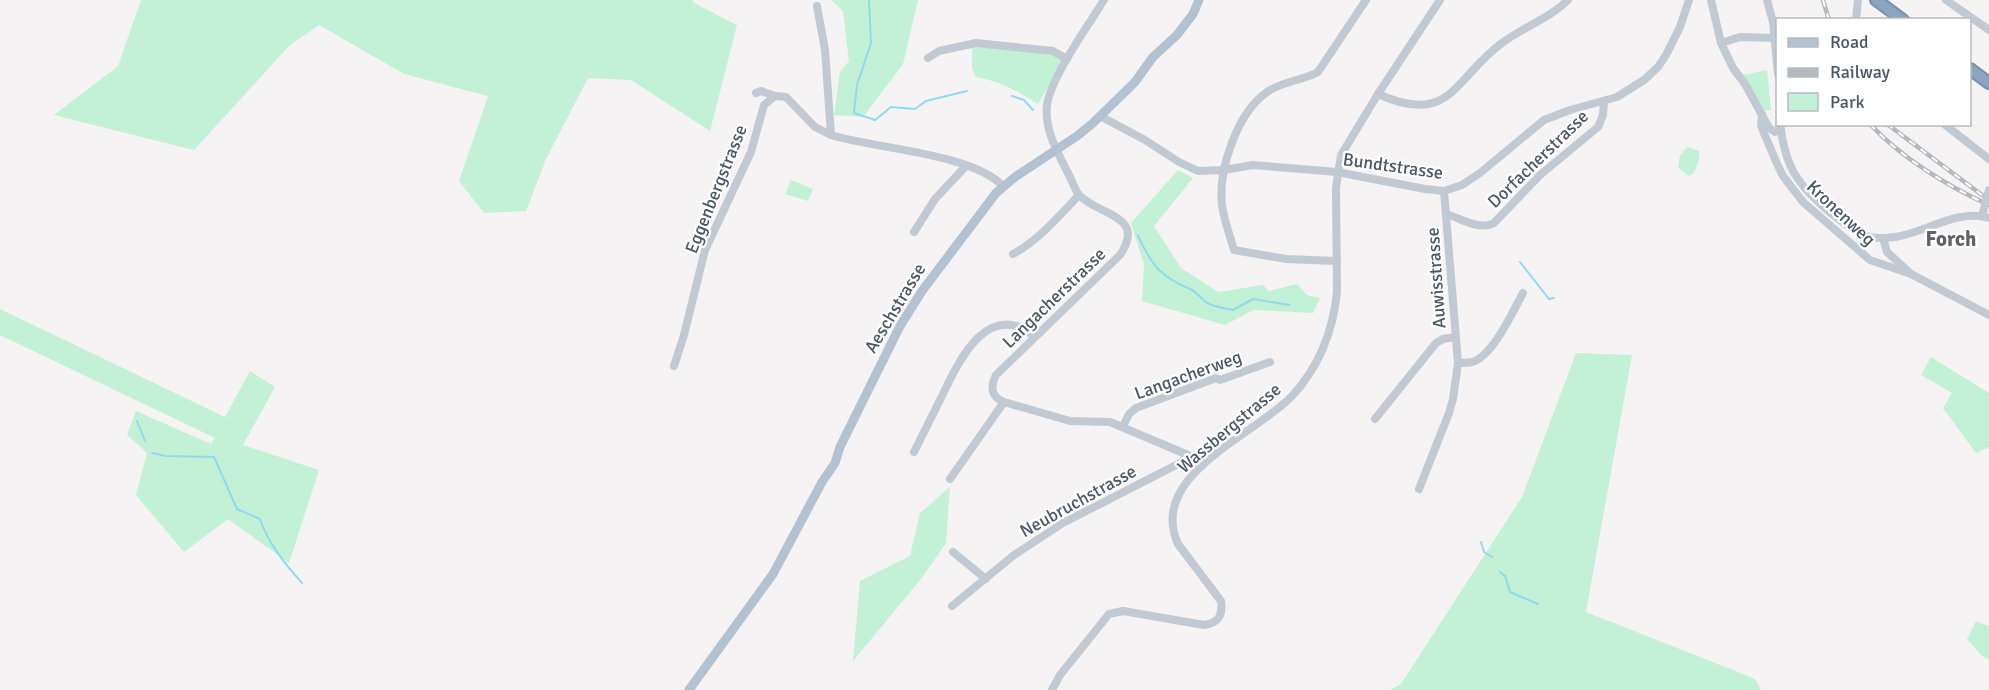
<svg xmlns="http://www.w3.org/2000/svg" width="1989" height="690" font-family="Signika,sans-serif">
<rect width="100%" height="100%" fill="#f5f3f3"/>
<g fill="#c3f1d5">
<path d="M 141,0 L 693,0 L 692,2 L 737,25 L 710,131 L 631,80 L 588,78 L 546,159 L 526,211 L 484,213 L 459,181 L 488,96 L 404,74 L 319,25 L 289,46 L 194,150 L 54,115 L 118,66 Z"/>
<path d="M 831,0 L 918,0 L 903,64 L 863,117 L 834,115 L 840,72 L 849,61 L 843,11 Z"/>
<path d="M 972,47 L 1050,51 L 1063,60 L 1038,104 C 1018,91 999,81 976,77 L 972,68 Z"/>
<path d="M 1767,70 L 1771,110 L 1764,111 L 1743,75 Z"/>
<path d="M 1688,147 L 1699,151 C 1700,159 1697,168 1692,175 L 1688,176 L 1678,167 L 1680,155 Z"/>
<path d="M 1178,170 L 1193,178 L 1154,226 L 1181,268 L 1218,292 L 1263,285 L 1269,291 L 1297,284 L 1307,295 L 1320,298 L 1313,313 L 1253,310 L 1225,325 L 1142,301 L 1144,265 L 1131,223 Z"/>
<path d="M 791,180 L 813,189 L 808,201 L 785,194 Z"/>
<path d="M 0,309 L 225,417 L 250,371 L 275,387 L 243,445 L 319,470 L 289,563 L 228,519 L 184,552 L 136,495 L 147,453 L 127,435 L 136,411 L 211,444 L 215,438 L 0,335 Z"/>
<path d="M 1576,353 L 1632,355 L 1586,612 L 1743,674 L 1756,680 L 1761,690 L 1390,690 L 1401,684 L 1522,497 Z"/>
<path d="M 1931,357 L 1989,393 L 1989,447 L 1976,453 L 1943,408 L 1952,393 L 1921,375 Z"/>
<path d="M 950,487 L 946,543 L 921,579 L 853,661 L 860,581 L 910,556 L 920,513 Z"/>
<path d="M 1976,621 L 1989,626 L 1989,660 L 1982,656 L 1967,639 Z"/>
</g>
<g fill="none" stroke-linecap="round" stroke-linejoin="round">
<g stroke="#90daee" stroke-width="2">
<path d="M 869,0 L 871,43 L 857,85 L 854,113 L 875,120 L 891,107 L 915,109 L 926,101 L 967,91"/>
<path d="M 1012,96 L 1024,100 L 1033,110"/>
<path d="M 1138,236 C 1152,266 1161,277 1192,290 C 1198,293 1201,299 1206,302 C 1212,307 1225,308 1233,310 L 1253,299 L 1289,305"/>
<path d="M 1520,262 L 1549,299 L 1554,298"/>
<path d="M 137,421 L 145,441"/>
<path d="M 152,453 L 166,456 L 214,457 L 237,509 L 260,519 C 268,543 285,564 302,583"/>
<path d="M 1481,542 L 1484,552 L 1492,557"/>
<path d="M 1500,572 L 1505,576 L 1510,592 L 1538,604"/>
</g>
<g stroke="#7690ad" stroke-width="14">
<g id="highway">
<path d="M 1876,0 L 1903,20"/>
<path d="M 1970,69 L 1989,83"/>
</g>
</g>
<g stroke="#c1cad2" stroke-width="8">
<path d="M 1104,0 C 1088,26 1051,77 1047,105 C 1044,130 1058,153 1069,175 C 1072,181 1075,190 1079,195 C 1099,216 1147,215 1120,255 L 996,375 C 990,387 991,397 1004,402 L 1070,421 L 1110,422 L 1188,455 L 1202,466"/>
<path d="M 1711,0 L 1721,43 L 1733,68 L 1745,84 L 1769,128 L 1775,132 L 1781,129"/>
<path d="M 1767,0 L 1773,22 L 1778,74"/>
<path d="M 1946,0 L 1989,30"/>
<path d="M 817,6 L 825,50 L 831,135"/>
<path d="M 1856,20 L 1858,0"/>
<path d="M 1721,43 L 1740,37 L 1775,38"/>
<path d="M 928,58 L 939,51 L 976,43 L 1053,51 L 1067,59"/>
<path d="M 756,93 L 761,91 L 775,96"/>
<path d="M 1378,94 C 1451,127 1454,78 1502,43 C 1523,27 1549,19 1568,0"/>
<path d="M 1762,115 L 1761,126 L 1778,166 L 1783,176 L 1803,202 L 1870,260 L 1911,274"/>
<path d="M 1100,116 L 1145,140 L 1179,162 L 1198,171 L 1224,170 L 1253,165 L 1337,172 L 1425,189 L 1444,191 L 1462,185 L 1480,173 L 1544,120 L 1570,110 L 1617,97 L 1644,80 L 1658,67 L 1666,55 L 1680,27 L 1689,0"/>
<path d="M 1780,124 C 1782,140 1785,155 1792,169 C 1804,193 1842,226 1867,236 C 1875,239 1886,238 1895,237 C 1925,233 1958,208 1989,218"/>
<path d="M 1944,124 L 1989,159"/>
<path d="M 1446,214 C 1460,218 1480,231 1494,223 L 1540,175 L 1598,127 L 1603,115 L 1604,102"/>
<path d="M 914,232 L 935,199 L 966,166"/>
<path d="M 1883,238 L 1887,252 L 1911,274 L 1989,315"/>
<path d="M 1013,254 C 1039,240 1059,216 1079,195"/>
<path d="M 1337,261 L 1286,259 L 1234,250 C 1230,236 1224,220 1222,205 C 1218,170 1237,113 1267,92 C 1282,81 1302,81 1318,72 L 1366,0"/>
<path d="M 1458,363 C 1462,363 1468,363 1472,362 C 1493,356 1513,311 1523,293"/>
<path d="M 674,366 L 684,335 L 705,250 L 751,152 L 764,105 L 775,96 L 786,97 L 815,127 L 831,135 C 876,149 971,153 1003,186"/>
<path d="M 1375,419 L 1436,343 L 1443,339 L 1456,337"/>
<path d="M 1123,426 L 1129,414 L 1136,408 L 1216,378 L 1220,380 L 1270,362"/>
<path d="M 914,452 C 923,434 932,416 941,398 C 958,363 987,297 1035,337"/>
<path d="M 950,479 L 1004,402"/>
<path d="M 1419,489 L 1449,413 L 1453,399 L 1458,363 L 1444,191"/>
<path d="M 953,552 L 986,579"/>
<path d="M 952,606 L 1014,555 L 1063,523 L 1180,463 L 1188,455"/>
<path d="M 1052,690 L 1060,675 L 1109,614 L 1123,611 L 1204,625 C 1219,623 1223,615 1221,601 L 1178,544 C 1147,475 1254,436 1292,396 C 1319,367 1333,331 1337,292 L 1336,188 L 1341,155 L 1378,94 L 1440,0"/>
</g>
<path stroke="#b3c2d1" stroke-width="9" d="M 689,690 L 773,574 L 822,482 L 835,463 L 840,447 L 900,326 L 922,291 L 996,193 L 1015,177 L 1077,136 L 1093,123 L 1135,82 L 1153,57 L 1177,35 L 1193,14 L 1199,0"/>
<use href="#highway" stroke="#8ba5c1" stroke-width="10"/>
<g stroke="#b5b8bd" stroke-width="4.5">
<g id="rail">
<path d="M 1823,0 L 1829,20"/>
<path d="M 1870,124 C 1900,157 1949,187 1989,205"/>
<path d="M 1887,124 L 1986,198"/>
</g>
</g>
<use href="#rail" stroke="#fff" stroke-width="2" stroke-dasharray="7" stroke-linecap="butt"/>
<path stroke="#c1cad2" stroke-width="8" d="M 1982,216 L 1989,190"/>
</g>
<g text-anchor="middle" stroke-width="4.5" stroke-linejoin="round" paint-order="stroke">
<g font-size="18" fill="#4a5661" stroke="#fff">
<text transform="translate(1538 159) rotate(-44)" y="6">Dorfacherstrasse</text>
<text transform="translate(1393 166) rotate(8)" y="6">Bundtstrasse</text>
<text transform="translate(716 189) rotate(-68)" y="6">Eggenbergstrasse</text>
<text transform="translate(1841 213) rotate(43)" y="6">Kronenweg</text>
<text transform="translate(1436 278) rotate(-94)" y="6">Auwisstrasse</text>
<text transform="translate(1054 298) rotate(-44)" y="6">Langacherstrasse</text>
<text transform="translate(895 308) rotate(-59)" y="6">Aeschstrasse</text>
<text transform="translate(1188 375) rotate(-20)" y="6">Langacherweg</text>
<text transform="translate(1229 428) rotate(-40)" y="6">Wassbergstrasse</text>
<text transform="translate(1078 501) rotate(-29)" y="6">Neubruchstrasse</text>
</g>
<g font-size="21" font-weight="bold" fill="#5f6368" stroke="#fff">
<text x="1951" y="246">Forch</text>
</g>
</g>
<rect x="1776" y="18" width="195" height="108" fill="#ffffff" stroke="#b7bbc0" stroke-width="1.5"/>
<rect x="1788" y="38" width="30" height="9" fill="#b3c2d1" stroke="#b7bbc0" stroke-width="1.5"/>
<text x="1830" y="48" font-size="18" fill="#4a5661">Road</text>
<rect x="1788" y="68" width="30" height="9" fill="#b5b8bd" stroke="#b7bbc0" stroke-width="1.5"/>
<text x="1830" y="78" font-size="18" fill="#4a5661">Railway</text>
<rect x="1788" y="93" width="30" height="18" fill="#c3f1d5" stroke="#b7bbc0" stroke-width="1.5"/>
<text x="1830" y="108" font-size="18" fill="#4a5661">Park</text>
</svg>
